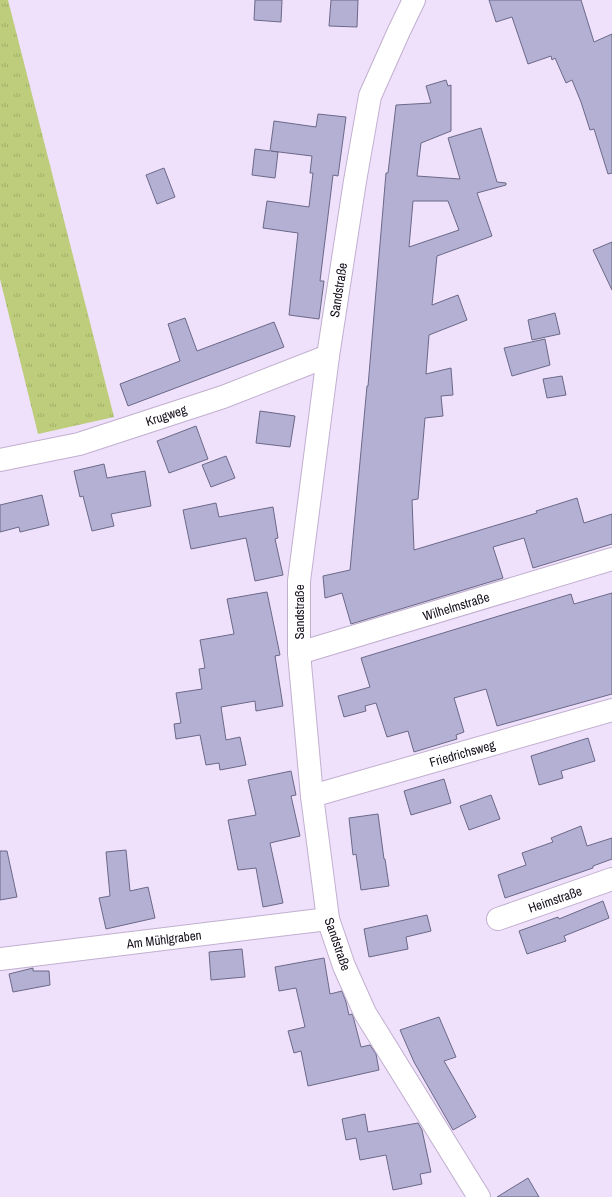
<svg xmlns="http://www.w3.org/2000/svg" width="612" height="1197" font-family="'Archivo Narrow',sans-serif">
<defs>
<pattern id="grass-tufts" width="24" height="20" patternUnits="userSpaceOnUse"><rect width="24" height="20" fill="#becd7b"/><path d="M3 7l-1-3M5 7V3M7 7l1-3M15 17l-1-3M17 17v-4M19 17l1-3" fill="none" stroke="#a2af6a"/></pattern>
</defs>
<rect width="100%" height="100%" fill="#efe0fb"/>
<path fill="url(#grass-tufts)" d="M 0,0 L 8,0 L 114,417 L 38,434 L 0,279 Z"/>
<g fill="#b3b0d3" stroke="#6b6988" fill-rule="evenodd">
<path d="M 255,0 L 282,0 L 281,22 L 254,20 Z"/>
<path d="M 331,0 L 358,0 L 357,27 L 329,26 Z"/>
<path d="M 489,0 L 581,0 L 594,42 L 612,34 L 612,173 L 608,174 L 594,129 L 590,130 L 581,102 L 572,80 L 566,83 L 555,58 L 552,60 L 551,56 L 528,64 L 512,17 L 496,22 Z"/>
<path d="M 446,80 L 448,86 L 451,85 L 451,131 L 421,143 L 417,176 L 460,179 L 448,138 L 481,128 L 497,182 L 506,183 L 506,185 L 477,193 L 492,236 L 437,256 L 432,305 L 458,295 L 467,320 L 429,335 L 426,374 L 451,368 L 453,395 L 441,396 L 443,416 L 425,418 L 418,499 L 412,500 L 414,550 L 537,513 L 536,511 L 577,498 L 584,523 L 612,514 L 612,544 L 533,568 L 524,538 L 493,547 L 503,578 L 351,624 L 342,593 L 325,598 L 323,576 L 350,570 L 367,386 L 368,386 L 386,173 L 388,173 L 396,105 L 431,103 L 426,86 ZM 413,201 L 448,201 L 459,230 L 409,247 Z"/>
<path d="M 318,114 L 346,117 L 338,176 L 333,175 L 320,281 L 324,281 L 319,319 L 289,315 L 298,233 L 263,228 L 267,201 L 309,207 L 313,173 L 310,173 L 312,156 L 271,151 L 278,152 L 275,178 L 252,175 L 255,149 L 270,151 L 274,121 L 316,127 Z"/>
<path d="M 164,168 L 175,197 L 157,204 L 146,175 Z"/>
<path d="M 612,242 L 612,290 L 593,250 Z"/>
<path d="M 555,313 L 560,334 L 532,340 L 528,320 Z"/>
<path d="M 185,318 L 197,351 L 274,322 L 284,347 L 128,406 L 120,384 L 180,361 L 168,324 Z"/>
<path d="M 545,339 L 550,365 L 512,376 L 504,348 Z"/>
<path d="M 562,376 L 566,395 L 547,398 L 543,379 Z"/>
<path d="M 260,411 L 295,416 L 290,447 L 256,443 Z"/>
<path d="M 196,426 L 208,459 L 169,473 L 157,441 Z"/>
<path d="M 226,456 L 235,478 L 211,487 L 202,465 Z"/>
<path d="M 104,464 L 107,478 L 145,471 L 151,506 L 111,514 L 114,526 L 92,531 L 83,496 L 80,497 L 74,471 Z"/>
<path d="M 42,495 L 49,525 L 20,532 L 19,527 L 0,532 L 0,505 Z"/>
<path d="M 216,503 L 219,517 L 273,507 L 278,538 L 275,539 L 283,575 L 255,581 L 246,538 L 191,549 L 183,510 Z"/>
<path d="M 267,592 L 280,655 L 275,656 L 283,706 L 256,711 L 255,701 L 221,707 L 226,740 L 240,737 L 246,765 L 220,770 L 219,763 L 206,765 L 200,735 L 176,739 L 174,724 L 181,723 L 176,693 L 202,689 L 199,669 L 205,668 L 200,640 L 234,634 L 227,599 Z"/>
<path d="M 612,593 L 612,694 L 497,726 L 486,689 L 454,698 L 464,732 L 456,735 L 457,739 L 414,752 L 408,731 L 387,737 L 376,703 L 365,706 L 366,711 L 344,717 L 338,696 L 370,687 L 361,658 L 571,594 L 574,604 Z"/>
<path d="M 588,738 L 595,761 L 561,771 L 563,778 L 539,785 L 531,756 Z"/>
<path d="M 291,771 L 296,795 L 291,796 L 300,836 L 270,843 L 283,903 L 263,907 L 256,868 L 238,870 L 228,820 L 256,815 L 248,780 Z"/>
<path d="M 444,779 L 451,803 L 411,815 L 404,791 Z"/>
<path d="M 491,795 L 500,819 L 469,830 L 460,806 Z"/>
<path d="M 378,814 L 384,859 L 385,859 L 389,886 L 361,890 L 356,854 L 353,855 L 349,818 Z"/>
<path d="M 581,826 L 587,846 L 612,838 L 612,859 L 593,866 L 593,868 L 505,898 L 498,875 L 526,865 L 522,853 L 553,842 L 551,838 Z"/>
<path d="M 126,850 L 130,891 L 148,887 L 155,918 L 106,929 L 99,898 L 110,896 L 106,852 Z"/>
<path d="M 0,851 L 7,851 L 17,897 L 0,900 Z"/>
<path d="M 603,901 L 609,918 L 564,936 L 566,941 L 527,954 L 519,931 L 558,917 L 559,919 Z"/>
<path d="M 427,915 L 431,931 L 406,937 L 408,949 L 369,957 L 364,929 Z"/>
<path d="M 242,949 L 245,977 L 211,980 L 209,952 Z"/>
<path d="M 324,958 L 330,994 L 342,991 L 346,1002 L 349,1015 L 352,1014 L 353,1016 L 361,1047 L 370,1045 L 376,1054 L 379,1070 L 308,1086 L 301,1051 L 294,1053 L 288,1031 L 305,1027 L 296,988 L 279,991 L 275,967 Z"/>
<path d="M 33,968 L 33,971 L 49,971 L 50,985 L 13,992 L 9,974 Z"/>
<path d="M 439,1017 L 456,1057 L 444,1061 L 476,1117 L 453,1130 L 414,1062 L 400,1030 Z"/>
<path d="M 365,1114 L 368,1132 L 418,1123 L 422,1130 L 431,1172 L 420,1174 L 422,1184 L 393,1190 L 386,1155 L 360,1160 L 356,1138 L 346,1140 L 342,1119 Z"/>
<path d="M 528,1178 L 539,1197 L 497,1197 Z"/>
</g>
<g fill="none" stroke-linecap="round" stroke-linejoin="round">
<g stroke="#c1afcf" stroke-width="24">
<g id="minor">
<path d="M 414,0 L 399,31 L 370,96 L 355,181 L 328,356 L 299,581 L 299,653 L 312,796 L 328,919 L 344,966 L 365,1013 L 479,1197"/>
<path d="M 0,460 L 79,444 L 223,397 L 328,356"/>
<path d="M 299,653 L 612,559"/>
<path d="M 312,796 L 612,710"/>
<path d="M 498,919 L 612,879"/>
<path d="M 0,959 L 328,919"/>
</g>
</g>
<use href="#minor" stroke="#fff" stroke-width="22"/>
</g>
<g text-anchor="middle" stroke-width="3" stroke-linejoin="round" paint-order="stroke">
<g font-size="13" fill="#150f1a" stroke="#fff">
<text transform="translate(338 290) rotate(-81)" y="5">Sandstraße</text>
<text transform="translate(166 415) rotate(-18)" y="5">Krugweg</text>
<text transform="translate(456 606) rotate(-17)" y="5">Wilhelmstraße</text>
<text transform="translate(299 612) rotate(-90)" y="5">Sandstraße</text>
<text transform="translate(462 753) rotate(-16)" y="5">Friedrichsweg</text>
<text transform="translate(555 899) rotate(-19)" y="5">Heimstraße</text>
<text transform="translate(164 939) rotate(-7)" y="5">Am Mühlgraben</text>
<text transform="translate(338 944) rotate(71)" y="5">Sandstraße</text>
</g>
</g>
</svg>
